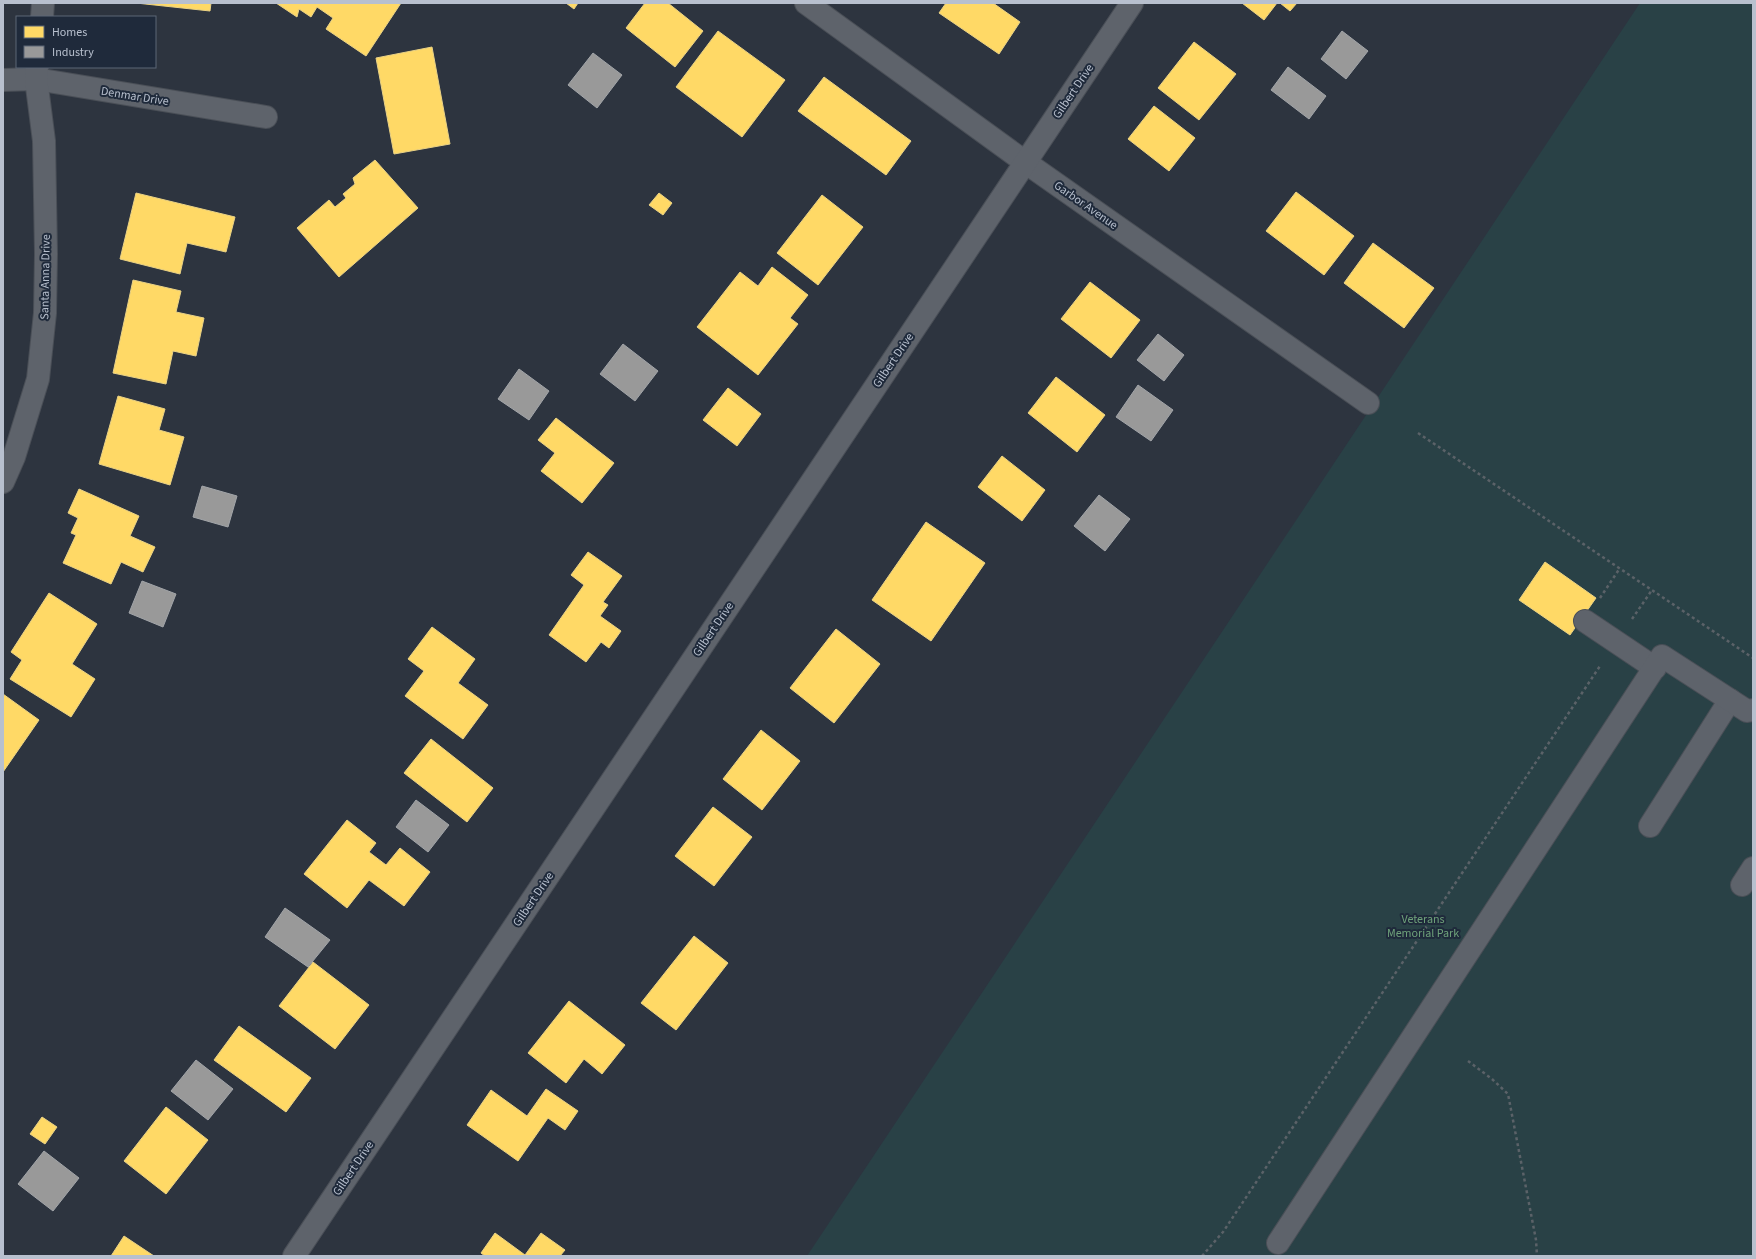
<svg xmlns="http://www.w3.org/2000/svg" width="1756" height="1259" font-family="'Source Sans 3',sans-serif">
<rect width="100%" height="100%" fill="#2d343f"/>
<path fill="#294146" d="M 1640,3 L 1753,3 L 1753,1256 L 807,1256 Z"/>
<g fill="#ffd966" stroke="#ead285">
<path d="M 136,3 L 211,3 L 210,11 Z"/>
<path d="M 276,3 L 401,3 L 366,56 L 326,29 L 333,18 L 317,7 L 311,17 L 299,9 L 297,17 Z"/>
<path d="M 566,3 L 578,3 L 574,9 Z"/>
<path d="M 645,3 L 668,3 L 703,31 L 675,67 L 626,28 Z"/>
<path d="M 946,3 L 993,3 L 1020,22 L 999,54 L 939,13 Z"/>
<path d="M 1242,3 L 1277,3 L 1264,20 Z"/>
<path d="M 1280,3 L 1297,3 L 1290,11 Z"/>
<path d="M 718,31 L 785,80 L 742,137 L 676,87 Z"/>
<path d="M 1194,42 L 1236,74 L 1199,120 L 1158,88 Z"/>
<path d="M 432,47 L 450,144 L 394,154 L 376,58 Z"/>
<path d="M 824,77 L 911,141 L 886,175 L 798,111 Z"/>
<path d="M 1154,106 L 1195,138 L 1169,171 L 1128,139 Z"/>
<path d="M 375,160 L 418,208 L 339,277 L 297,228 L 329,200 L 335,207 L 346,198 L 343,194 L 355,184 L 353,178 Z"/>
<path d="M 1296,192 L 1354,236 L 1324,275 L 1266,231 Z"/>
<path d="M 136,193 L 235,217 L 226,252 L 187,243 L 180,274 L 120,259 Z"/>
<path d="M 659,193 L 672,203 L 663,215 L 649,205 Z"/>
<path d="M 822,195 L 863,227 L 818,285 L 777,253 Z"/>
<path d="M 1373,243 L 1434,288 L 1404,328 L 1344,283 Z"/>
<path d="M 772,267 L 808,295 L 790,318 L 798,324 L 758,375 L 697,327 L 740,272 L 758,286 Z"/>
<path d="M 133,280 L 181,291 L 176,312 L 204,318 L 196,356 L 173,351 L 166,384 L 113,373 Z"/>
<path d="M 1090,282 L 1140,320 L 1111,358 L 1061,319 Z"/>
<path d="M 1056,377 L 1105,415 L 1077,452 L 1028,413 Z"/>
<path d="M 728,388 L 761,414 L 737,446 L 703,420 Z"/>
<path d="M 118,396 L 165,409 L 159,430 L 184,437 L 170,485 L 99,464 Z"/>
<path d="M 556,418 L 614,463 L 582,503 L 541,471 L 555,453 L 538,440 Z"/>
<path d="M 1002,456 L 1045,490 L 1022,521 L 978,487 Z"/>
<path d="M 79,489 L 139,516 L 130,536 L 155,547 L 143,572 L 121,562 L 111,584 L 63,563 L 76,535 L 71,533 L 78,518 L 68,513 Z"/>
<path d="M 926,522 L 985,563 L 931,641 L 872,600 Z"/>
<path d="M 588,552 L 622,576 L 603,602 L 608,605 L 600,616 L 621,631 L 609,648 L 601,642 L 586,662 L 549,635 L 584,585 L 571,575 Z"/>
<path d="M 1545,562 L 1596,598 L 1570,635 L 1519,600 Z"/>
<path d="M 49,593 L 97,624 L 72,664 L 95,679 L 71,717 L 10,679 L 22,660 L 11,652 Z"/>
<path d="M 432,627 L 475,659 L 458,683 L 488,705 L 463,739 L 405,696 L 424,671 L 408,659 Z"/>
<path d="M 836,629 L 880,664 L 834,723 L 790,688 Z"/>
<path d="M 3,694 L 39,720 L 3,772 Z"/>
<path d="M 761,730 L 800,761 L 762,810 L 723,779 Z"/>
<path d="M 431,739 L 493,788 L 467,822 L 404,773 Z"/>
<path d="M 713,807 L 752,837 L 714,886 L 675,856 Z"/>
<path d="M 347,820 L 376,843 L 369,852 L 386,865 L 400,848 L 430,872 L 404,906 L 369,880 L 347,908 L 304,874 Z"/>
<path d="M 694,936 L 728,963 L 676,1030 L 641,1003 Z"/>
<path d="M 313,962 L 369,1005 L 335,1049 L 279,1006 Z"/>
<path d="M 569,1001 L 625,1045 L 602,1074 L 584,1059 L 566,1083 L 528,1053 Z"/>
<path d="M 239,1026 L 311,1078 L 286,1112 L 214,1060 Z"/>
<path d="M 546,1089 L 578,1111 L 565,1130 L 548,1118 L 518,1161 L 467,1125 L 491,1090 L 527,1116 Z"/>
<path d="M 166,1107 L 208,1140 L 166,1194 L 124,1161 Z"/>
<path d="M 42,1117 L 57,1127 L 45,1144 L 30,1134 Z"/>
<path d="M 495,1233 L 525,1255 L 541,1233 L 565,1250 L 560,1256 L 485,1256 L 481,1253 Z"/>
<path d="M 124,1236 L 154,1256 L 111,1256 Z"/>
</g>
<g fill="#999" stroke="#a2a5a9">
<path d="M 1342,31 L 1368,51 L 1346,79 L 1321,59 Z"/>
<path d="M 593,53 L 622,75 L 597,108 L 568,85 Z"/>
<path d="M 1288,67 L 1326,96 L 1309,119 L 1271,90 Z"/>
<path d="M 1158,334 L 1184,355 L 1164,381 L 1137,360 Z"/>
<path d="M 623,344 L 658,371 L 635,401 L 600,374 Z"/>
<path d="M 519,369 L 549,391 L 529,420 L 498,399 Z"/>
<path d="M 1138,385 L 1173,410 L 1151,441 L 1116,417 Z"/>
<path d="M 202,486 L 237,496 L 228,527 L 193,517 Z"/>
<path d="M 1099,495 L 1130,519 L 1105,551 L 1074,526 Z"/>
<path d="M 142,581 L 176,594 L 163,627 L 129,613 Z"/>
<path d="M 416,800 L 449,825 L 428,852 L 396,827 Z"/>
<path d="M 285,908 L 330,940 L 308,967 L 265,937 Z"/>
<path d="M 196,1060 L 233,1089 L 208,1120 L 171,1091 Z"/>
<path d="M 44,1151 L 79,1178 L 53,1211 L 18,1184 Z"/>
</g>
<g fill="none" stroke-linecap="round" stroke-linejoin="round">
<g stroke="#4a4f57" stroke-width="24">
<g id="minor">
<path d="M 806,3 L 1025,162 L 1368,403"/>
<path d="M 42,17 L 43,3"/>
<path d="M 3,80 L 36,79 L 266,117"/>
<path d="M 3,482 L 14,457 L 38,379 L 45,313 L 46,254 L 44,141 L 36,79 L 37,67"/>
<path d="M 1585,621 L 1655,668"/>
<path d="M 1650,826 L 1730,700"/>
<path d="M 1742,885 L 1753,868"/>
<path d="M 1278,1243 L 1662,656 L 1747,711 L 1753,710"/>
<path d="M 294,1256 L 1132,3"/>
</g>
</g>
<g stroke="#5b6268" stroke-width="2.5" stroke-dasharray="3 3" stroke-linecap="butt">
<path d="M 1418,433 L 1753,658"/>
<path d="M 1600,598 L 1620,568"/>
<path d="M 1632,619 L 1652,590"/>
<path d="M 1468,1061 L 1492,1079 L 1508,1094 L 1536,1240 L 1537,1256"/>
<path d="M 1202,1256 L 1223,1232 L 1600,666"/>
</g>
<use href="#minor" stroke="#5e636b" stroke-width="22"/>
</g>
<g text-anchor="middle" stroke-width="4" stroke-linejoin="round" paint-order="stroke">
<g font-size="12" fill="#b8c0ce" stroke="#1f2a3b">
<text transform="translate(1073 91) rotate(-56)" y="4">Gilbert Drive</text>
<text transform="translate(135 96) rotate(9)" y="4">Denmar Drive</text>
<text transform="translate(1086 205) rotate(35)" y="4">Garbor Avenue</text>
<text transform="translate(45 277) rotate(-89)" y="4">Santa Anna Drive</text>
<text transform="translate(893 360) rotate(-56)" y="4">Gilbert Drive</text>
<text transform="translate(713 629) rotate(-56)" y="4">Gilbert Drive</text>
<text transform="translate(533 899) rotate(-56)" y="4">Gilbert Drive</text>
<text transform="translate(353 1168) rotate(-56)" y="4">Gilbert Drive</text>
</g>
<g font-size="12" fill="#6ea17a" stroke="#1f2a3b">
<text x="1423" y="923">Veterans<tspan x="1423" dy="14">Memorial Park</tspan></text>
</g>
</g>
<rect width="1756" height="1259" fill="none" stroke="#b8c0ce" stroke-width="8"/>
<rect x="16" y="16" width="140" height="52" fill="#1f2a3b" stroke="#5c6676"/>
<rect x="24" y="26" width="20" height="12" fill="#ffd966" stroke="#5c6676"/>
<text x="52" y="36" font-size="12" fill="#b8c0ce">Homes</text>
<rect x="24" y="46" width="20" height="12" fill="#999999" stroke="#5c6676"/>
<text x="52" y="56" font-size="12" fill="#b8c0ce">Industry</text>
</svg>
